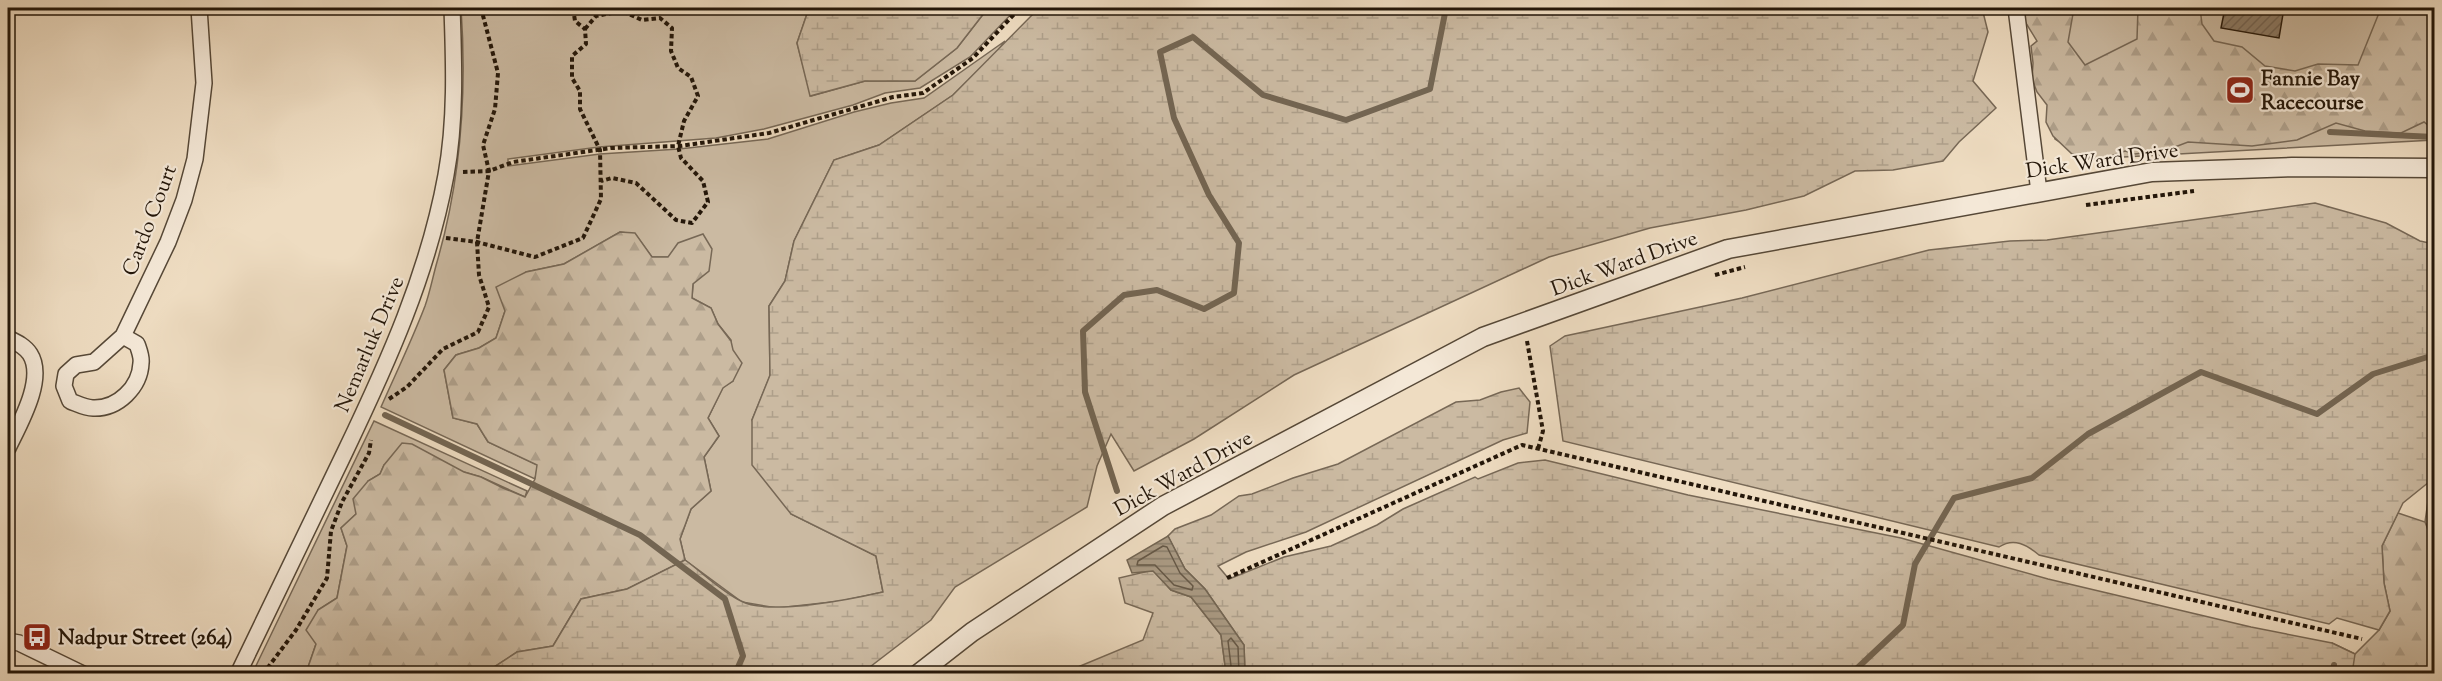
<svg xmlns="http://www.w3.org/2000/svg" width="2442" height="681" font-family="'Sorts Mill Goudy',serif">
<defs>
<pattern id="forest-firs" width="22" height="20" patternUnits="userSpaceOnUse" patternTransform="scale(1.5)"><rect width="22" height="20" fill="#cbbaa2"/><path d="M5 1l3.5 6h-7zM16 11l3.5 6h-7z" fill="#ae9f8a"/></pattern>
<pattern id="wetland-marsh" width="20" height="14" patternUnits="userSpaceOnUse" patternTransform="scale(1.5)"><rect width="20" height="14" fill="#cbbaa2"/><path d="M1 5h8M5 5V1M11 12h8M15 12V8" fill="none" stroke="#ae9f8a"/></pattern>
<pattern id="water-rules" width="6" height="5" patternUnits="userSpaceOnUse" patternTransform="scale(1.5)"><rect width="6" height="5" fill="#a99982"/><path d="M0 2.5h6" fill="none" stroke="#897c69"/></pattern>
<pattern id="building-hatch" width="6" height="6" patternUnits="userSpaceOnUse" patternTransform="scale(1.5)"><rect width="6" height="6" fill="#8d7d69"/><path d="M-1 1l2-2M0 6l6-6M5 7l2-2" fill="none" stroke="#736555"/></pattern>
</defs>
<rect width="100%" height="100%" fill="#eedcc1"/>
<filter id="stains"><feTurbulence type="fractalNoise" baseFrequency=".00333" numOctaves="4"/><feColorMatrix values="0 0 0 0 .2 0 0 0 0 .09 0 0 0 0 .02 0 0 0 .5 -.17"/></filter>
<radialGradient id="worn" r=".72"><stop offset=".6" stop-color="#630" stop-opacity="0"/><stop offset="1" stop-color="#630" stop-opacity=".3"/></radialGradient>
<g fill="#cbbaa2" stroke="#776856" stroke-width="1.5">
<path d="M 461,8 L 809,8 L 797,43 L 811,96 L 865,81 L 915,81 L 957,48 L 988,8 L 1017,8 L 970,57 L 920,88 L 885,93 L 853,105 L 764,129 L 716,138 L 599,147 L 508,159 L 508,166 L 600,154 L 679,149 L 768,139 L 854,112 L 891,103 L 924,98 L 1005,41 L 996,53 L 953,95 L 879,145 L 834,160 L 794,241 L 785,281 L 769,306 L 770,376 L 752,420 L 791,514 L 876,556 L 883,592 L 841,601 L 777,608 L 742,602 L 685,560 L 680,539 L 691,509 L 711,491 L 704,457 L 719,436 L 708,418 L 723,387 L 733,381 L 731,340 L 718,324 L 711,308 L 692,298 L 693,284 L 668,257 L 652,257 L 635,234 L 620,232 L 564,264 L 526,272 L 505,311 L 496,338 L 479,348 L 456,355 L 444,370 L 453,418 L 477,424 L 488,442 L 538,465 L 535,479 L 381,407 C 396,373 412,340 425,306 C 430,292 433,276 437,262 C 461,179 467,94 461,8 Z"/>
<path d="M 2031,8 L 2434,8 L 2434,140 L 2087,159 L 2055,139 Z"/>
<path d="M 374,421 L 527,491 L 525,497 L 481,477 L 464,472 L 384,465 L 380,474 L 368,481 L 356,514 L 341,528 L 347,546 L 337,598 L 318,610 L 316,644 L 306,673 L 252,674 Z"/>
<path d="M 2434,478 L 2434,545 L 2425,522 L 2431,480 Z"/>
</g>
<g fill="url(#forest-firs)" stroke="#776856" stroke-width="1.5">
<path d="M 2023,8 L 2074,8 L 2068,42 L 2085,65 L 2137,39 L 2138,8 L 2200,8 L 2202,24 L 2214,41 L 2242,47 L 2265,66 L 2295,71 L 2318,64 L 2358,65 L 2381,8 L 2434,8 L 2434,130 L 2424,122 L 2401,133 L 2365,131 L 2336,123 L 2297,140 L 2252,146 L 2188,142 L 2167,150 L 2135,154 L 2125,151 L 2100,160 L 2072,154 L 2053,136 L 2046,122 L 2047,105 L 2037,92 L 2032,79 L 2033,63 L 2031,46 L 2037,41 L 2024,20 Z"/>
<path d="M 620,232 L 635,233 L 652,257 L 668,257 L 678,243 L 703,234 L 712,249 L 709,271 L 693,284 L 692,298 L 711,308 L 718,324 L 731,341 L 733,350 L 742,363 L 733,381 L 723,388 L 708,418 L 719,436 L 704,457 L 711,491 L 691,509 L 680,539 L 685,560 L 627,589 L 581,599 L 553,646 L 517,652 L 485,673 L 306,673 L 316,644 L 306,630 L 318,610 L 337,598 L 347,546 L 341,528 L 356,514 L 353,499 L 368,481 L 380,474 L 384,465 L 402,443 L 412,444 L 464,472 L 481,477 L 503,488 L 525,497 L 535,479 L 537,465 L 488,442 L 477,424 L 453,418 L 444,370 L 456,355 L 479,348 L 496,338 L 505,311 L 496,287 L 526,272 L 564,264 Z"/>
<path d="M 2398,513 L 2425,522 L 2434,545 L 2434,673 L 2300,674 L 2332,643 L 2355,654 L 2379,630 L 2390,611 L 2384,583 L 2382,546 Z"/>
</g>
<g fill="url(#wetland-marsh)" stroke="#776856" stroke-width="1.5">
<path d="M 809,8 L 988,8 L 957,48 L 915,81 L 865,81 L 810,96 L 797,43 Z"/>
<path d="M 1039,8 L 1982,8 L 1988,32 L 1973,81 L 1996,108 L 1959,142 L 1943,161 L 1893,170 L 1855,171 L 1804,196 L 1746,210 L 1650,228 L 1549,257 L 1294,375 L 1194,439 L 1134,471 L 1111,434 L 1097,466 L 1087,507 L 955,587 L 931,620 L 862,673 L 485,673 L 517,652 L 553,646 L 581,599 L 627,589 L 685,560 C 703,573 721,591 741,601 C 769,616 852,599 883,592 L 876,556 L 791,514 L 752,465 L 752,420 L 770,375 L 769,306 L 785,281 L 794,241 L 834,160 L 879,145 L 953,95 Z"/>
<path d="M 2315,203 L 2386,223 L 2420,241 L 2434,244 L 2434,478 L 2403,503 L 2382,546 L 2384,583 L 2390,611 L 2379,630 L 2337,618 L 2329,624 L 2039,555 C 2027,545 2014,537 1999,547 L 1563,441 L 1550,346 L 1565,336 L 1742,298 L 1929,250 L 2010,241 L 2047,240 Z"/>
<path d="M 1519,388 L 1530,402 L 1527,433 L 1503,440 L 1306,532 L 1246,552 L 1218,566 L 1229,579 L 1284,557 L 1331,546 L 1377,525 L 1403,509 L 1475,477 L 1478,479 L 1518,463 L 1545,460 L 1688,495 L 1901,538 L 2048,579 L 2251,627 L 2332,643 L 2355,654 L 2352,674 L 1245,673 L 1244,645 L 1205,589 L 1185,569 L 1168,536 L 1175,529 L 1211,515 L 1239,496 L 1252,494 L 1293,478 L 1338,464 L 1456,402 L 1480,400 L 1501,392 Z"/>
<path d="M 1153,570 L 1171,590 L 1191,597 L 1221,635 L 1226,673 L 1061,674 L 1143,640 L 1153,613 L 1125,603 L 1119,578 Z"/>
</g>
<path fill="url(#water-rules)" stroke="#736552" stroke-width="1.5" d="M 1168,536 L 1185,569 L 1205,589 L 1244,645 L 1245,673 L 1226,673 L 1221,635 L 1191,597 L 1171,590 L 1153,571 L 1132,573 L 1127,560 Z"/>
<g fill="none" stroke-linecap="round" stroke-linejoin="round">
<g stroke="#665846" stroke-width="1.5">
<path d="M 1163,546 L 1167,547 L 1180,573 L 1193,586 L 1192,590 L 1174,585 L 1155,565 L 1137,565 L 1138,561 Z"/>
<path d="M 1232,674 L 1228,641 L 1231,638 L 1238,647 L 1239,674"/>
</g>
<g stroke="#736552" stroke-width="6">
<path d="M 2330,132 L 2434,137"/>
<path d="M 385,415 L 640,535 L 725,599 L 743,656 L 735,674"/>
<path d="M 1117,491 L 1085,392 L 1083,331 L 1124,295 L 1157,290 L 1204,309 L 1234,293 L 1239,243 L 1209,195 L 1174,118 L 1160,52 L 1193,37 L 1263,95 L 1346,120 L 1430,89 L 1446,8"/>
<path d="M 1851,674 L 1903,625 L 1915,564 L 1954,498 L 2032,478 L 2088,434 L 2201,372 L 2317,414 L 2373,374 L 2434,355"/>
<path d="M 2332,674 L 2334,665"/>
</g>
</g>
<path fill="url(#building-hatch)" stroke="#231609" stroke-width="1.5" d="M 2225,8 L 2284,8 L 2279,38 L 2221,28 Z"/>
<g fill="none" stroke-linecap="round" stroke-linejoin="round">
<g stroke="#564837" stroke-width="18">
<g id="minor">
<path d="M 2016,8 L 2039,192"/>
<path d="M 123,336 L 137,344 C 139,350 142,357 141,363 C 140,387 118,409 93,408 C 85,408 78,404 70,401 L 64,386 L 66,374 L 76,365 L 94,362 L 123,336 L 168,242 L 184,200 L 195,159 L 204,83 L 199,8"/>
<path d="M 8,338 C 16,342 25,346 30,354 C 46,379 19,425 8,448"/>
<path d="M 8,641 L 19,643 L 83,674"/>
<path d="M 238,674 C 274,600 310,526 345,452 C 388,362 428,274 446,175 C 456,121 454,63 452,8"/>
</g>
</g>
<g stroke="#564837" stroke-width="21">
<path id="tertiary" d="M 918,674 L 972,632 L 1163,506 L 1483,337 L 1728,249 L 2152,172 L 2292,167 L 2434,168"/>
</g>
<g stroke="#231609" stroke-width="4" stroke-dasharray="4.5 3" stroke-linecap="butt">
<path d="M 585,29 L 596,16 L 622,11 L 642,20 L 660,18 L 672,28 L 671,51 L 678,68 L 691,77 L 698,96 L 684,121 L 678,146 L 681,158 L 703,181 L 708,202 L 692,223 L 676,220 L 636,183 L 612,178 L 601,181"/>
<path d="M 463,172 L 489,171 L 513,162 L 611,148 L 680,146 L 769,133 L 893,97 L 923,93 L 973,58 L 1020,8"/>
<path d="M 2086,205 L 2194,191"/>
<path d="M 446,238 L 477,242 L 535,257 L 583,238 L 601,199 L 600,150 L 580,109 L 580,91 L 572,78 L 572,56 L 586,44 L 585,29 L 575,21 L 573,8"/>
<path d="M 1715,275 L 1745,267"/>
<path d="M 1527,341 L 1543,431 L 1538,449"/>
<path d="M 389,399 L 407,387 L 443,349 L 478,332 L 489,307 L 479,275 L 477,242 L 489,171 L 483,145 L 495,109 L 498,73 L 481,8"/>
<path d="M 1227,578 L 1522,445 L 2362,639"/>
<path d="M 263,674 L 296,630 L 327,578 L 331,531 L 342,502 L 369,453 L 371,440"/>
</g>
<use href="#minor" stroke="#f4e8d7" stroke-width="15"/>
<use href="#tertiary" stroke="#f4e8d7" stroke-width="18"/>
</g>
<defs>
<g id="stadium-square" transform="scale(1.5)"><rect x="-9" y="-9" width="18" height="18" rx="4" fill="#8f2418" stroke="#f4e8d7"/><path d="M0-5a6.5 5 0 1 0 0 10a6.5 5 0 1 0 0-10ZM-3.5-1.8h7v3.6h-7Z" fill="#fff"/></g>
<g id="bus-square" transform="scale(1.5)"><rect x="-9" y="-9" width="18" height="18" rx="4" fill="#8f2418" stroke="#f4e8d7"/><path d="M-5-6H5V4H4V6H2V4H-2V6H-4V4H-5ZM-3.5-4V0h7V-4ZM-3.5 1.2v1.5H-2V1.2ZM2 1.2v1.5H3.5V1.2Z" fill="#fff"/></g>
</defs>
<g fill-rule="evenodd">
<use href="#stadium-square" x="2240" y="90"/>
<use href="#bus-square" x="37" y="637"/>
</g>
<g text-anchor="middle" stroke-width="4.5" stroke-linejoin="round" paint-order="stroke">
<g font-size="21" font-weight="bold" fill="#231609" stroke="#f4e8d7" text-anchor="start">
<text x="2261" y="85">Fannie Bay<tspan x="2261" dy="24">Racecourse</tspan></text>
<text x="58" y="644">Nadpur Street (264)</text>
</g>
<g font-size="21" fill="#231609" stroke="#f4e8d7">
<text transform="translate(2102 160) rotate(-8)" y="7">Dick Ward Drive</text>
<text transform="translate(149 220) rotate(-69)" y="7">Cardo Court</text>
<text transform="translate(1624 263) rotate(-20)" y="7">Dick Ward Drive</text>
<text transform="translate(369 344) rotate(-67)" y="7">Nemarluk Drive</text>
<text transform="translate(1183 473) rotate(-29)" y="7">Dick Ward Drive</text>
</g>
</g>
<rect width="2442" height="681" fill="none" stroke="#eedcc1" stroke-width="30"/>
<rect x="9" y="9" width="2424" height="663" fill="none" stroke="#231609" stroke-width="3"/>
<rect x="15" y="15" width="2412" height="651" fill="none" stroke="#231609" stroke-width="1.5"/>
<rect width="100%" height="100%" filter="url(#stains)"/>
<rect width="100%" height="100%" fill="url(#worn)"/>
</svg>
